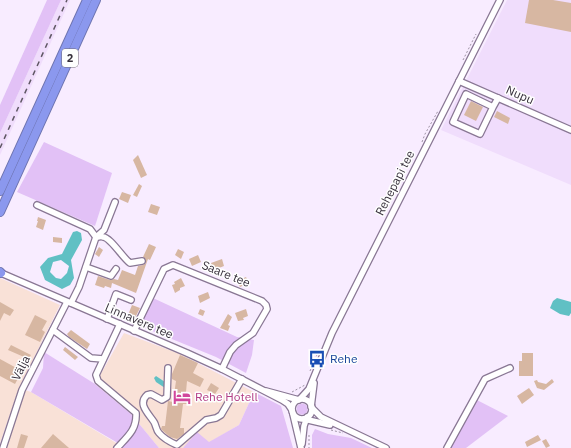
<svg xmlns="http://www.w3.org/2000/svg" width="571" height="448" font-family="'IBM Plex Sans',sans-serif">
<rect width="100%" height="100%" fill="#f8ecff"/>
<g fill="#f9e1d7">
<path d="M 0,278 L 60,305 L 19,388 L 0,443 Z"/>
<path d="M 124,333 L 180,354 L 254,392 L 239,425 L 210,442 L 215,448 L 159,448 L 131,414 L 95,384 Z"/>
<path d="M 25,390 L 31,392 L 123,447 L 122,448 L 6,448 Z"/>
</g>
<g fill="#f0ddfc">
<path d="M 61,0 L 70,0 L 0,155 L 0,133 Z"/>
<path d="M 507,0 L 571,0 L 571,185 L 441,130 Z"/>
</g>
<g fill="#e2c1f6">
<path d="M 47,0 L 61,0 L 0,133 L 0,105 Z"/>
<path d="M 44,142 L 112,173 L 95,226 L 17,192 Z"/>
<path d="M 153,298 L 237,337 L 254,340 L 252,355 L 246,373 L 216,357 L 140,326 Z"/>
<path d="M 44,352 L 95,384 L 131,414 L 159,448 L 122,448 L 123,446 L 31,392 L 43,368 Z"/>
<path d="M 254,392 L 281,406 L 293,448 L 183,448 L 197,432 L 209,442 L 239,425 Z"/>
<path d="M 475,399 L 508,416 L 466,448 L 449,448 Z"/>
<circle cx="302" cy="409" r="5.5"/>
<path d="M 315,429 L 328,434 L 351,438 L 372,448 L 312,448 L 312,435 Z"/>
</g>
<g fill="#60c0c4" fill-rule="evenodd">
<path d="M 77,231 L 81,233 L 82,240 L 71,260 L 74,278 L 70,285 L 62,289 L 45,280 L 40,267 L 48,258 L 62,254 L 73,232 ZM 61,260 L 69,266 L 67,273 L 61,279 L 56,278 L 50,272 L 53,262 Z"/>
<path d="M 557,298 L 571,302 L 571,313 L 569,316 L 560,314 L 550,308 L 553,301 Z"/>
<path d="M 156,376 L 168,384 L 165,388 L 156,382 L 154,378 Z"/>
</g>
<g fill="#d7b7a2">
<path d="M 529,0 L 553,0 L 571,3 L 571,32 L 525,23 Z"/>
<path d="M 471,101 L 483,107 L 476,121 L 464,115 Z"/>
<path d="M 497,111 L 510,118 L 508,124 L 494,117 Z"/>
<path d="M 138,155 L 147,175 L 141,178 L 133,160 Z"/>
<path d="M 139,184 L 142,186 L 137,197 L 133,195 Z"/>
<path d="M 122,192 L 131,195 L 128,203 L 119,199 Z"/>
<path d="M 151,204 L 160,207 L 157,215 L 148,212 Z"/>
<path d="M 38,217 L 46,220 L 43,230 L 36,227 L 38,221 L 37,221 Z"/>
<path d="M 53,237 L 62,238 L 62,243 L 53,242 Z"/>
<path d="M 149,244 L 156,247 L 150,260 L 148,259 L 136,293 L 112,283 L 111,288 L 105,286 L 104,288 L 95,285 L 98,276 L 110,280 L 114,279 L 118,280 L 122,270 L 135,275 L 138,266 L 143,265 L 146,263 L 145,259 L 143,257 Z"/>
<path d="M 99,247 L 103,250 L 99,257 L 95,254 Z"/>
<path d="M 178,249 L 184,252 L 181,259 L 175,255 Z"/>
<path d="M 198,255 L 201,262 L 192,266 L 189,259 Z"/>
<path d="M 222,259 L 224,266 L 214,270 L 211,263 Z"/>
<path d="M 246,277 L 249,283 L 240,287 L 237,281 Z"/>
<path d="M 181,278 L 185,286 L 180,288 L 180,290 L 175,293 L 172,285 L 175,284 L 174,282 Z"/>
<path d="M 208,292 L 210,298 L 200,303 L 198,296 Z"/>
<path d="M 0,302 L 14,310 L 10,316 L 4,313 L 0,321 Z"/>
<path d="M 132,305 L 140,308 L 135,318 L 128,315 Z"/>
<path d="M 200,309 L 205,311 L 203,316 L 198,314 Z"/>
<path d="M 246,309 L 248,316 L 243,318 L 244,320 L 238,321 L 235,313 Z"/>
<path d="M 228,314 L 232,317 L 228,325 L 230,326 L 228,331 L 220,328 Z"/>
<path d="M 35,315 L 47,321 L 42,330 L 45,332 L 40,342 L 25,335 Z"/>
<path d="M 71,330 L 90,344 L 87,349 L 69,337 L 67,334 Z"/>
<path d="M 11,345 L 31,355 L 29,358 L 24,356 L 24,357 L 8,350 Z"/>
<path d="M 65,347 L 78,357 L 75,360 L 63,350 Z"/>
<path d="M 522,353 L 533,353 L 533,376 L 519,376 L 519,361 L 522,361 Z"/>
<path d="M 180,355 L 198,363 L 193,373 L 204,379 L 200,387 L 187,381 L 186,392 L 190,393 L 188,404 L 183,404 L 180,428 L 184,428 L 184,434 L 177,439 L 170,437 L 161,429 L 162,426 L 165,426 L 168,401 L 173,402 L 176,381 L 172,379 L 172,374 Z"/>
<path d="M 0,359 L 22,371 L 15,384 L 0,376 Z"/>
<path d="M 552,379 L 554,382 L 544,390 L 537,388 L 534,381 L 537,380 L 538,382 L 546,384 Z"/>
<path d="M 211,383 L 219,388 L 215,394 L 207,390 Z"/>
<path d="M 529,388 L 534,395 L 522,404 L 517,396 Z"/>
<path d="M 21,434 L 28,436 L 24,448 L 17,448 Z"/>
<path d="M 53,434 L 69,448 L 41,448 Z"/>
<path d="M 538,435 L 541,440 L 527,447 L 525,442 Z"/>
<path d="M 546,439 L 550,446 L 546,448 L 542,441 Z"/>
</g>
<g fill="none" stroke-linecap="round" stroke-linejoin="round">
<g stroke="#897794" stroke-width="8">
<g id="minor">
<path d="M 459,81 L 571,130"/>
<path d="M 493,107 L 466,94 L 453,122 L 480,134 L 493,107 L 498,98"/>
<path d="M 37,205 L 90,229 L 96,237"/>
<path d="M 97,237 C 99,237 101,236 103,237 C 110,237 123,258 130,263 L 142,261"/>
<path d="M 86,267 L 111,276 L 116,269"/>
<path d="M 1,273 L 187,353 L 222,369 L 282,400 L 288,404 L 292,410 L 301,448"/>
<path d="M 71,303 L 79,287 L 96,237 L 104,230 L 115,202"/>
<path d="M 107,319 L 116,294 L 131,300"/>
<path d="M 53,330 L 91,358 L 103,359"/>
<path d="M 134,331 L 164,269 L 173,265 L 262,301 L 266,305 L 267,309 L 253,333 L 236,345 L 230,352 L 222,369"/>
<path d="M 168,368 L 167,397 L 162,400 L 151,394 L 147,395 C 137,404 149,414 154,422 C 156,425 156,430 159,433 C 164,439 170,442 177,445 L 206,420 L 216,418 L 221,415 L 242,379"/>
<path d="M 314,383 L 311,407 L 321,417 L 386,448"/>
<path d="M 266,391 L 299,400 L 309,389 L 332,333 L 500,0"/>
<circle cx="302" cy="409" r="10"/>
<path d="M 304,419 L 330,425"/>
<path d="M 302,444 L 304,426 L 307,417"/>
<path d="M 3,448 L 22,390 L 67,302"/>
<path d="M 117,448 C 127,437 137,430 136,413 L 98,381 L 96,375 L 120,324"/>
<path d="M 447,448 L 485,379 L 510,368"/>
</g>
</g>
<g stroke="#6d73af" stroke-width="10">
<g id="highway">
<path d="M 0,191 L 87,0"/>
<path d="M 0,212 L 96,0"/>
<path d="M 0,272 L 1,273"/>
</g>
</g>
<g stroke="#9d93a3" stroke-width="1" stroke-dasharray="2 2" stroke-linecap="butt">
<path d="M 463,60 L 476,34"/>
<path d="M 422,142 L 425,134 L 438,111"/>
<path d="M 310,371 L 319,350"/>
<path d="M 292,392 L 305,385"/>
<path d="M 331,430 L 343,433"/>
<path d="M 309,435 L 309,448"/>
</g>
<use href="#minor" stroke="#fff" stroke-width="5.5"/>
<use href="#highway" stroke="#8b98ee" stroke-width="8"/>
<path stroke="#5f5764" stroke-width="1.5" stroke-dasharray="5 5" stroke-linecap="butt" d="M 0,148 L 67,0"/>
</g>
<defs>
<g id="bus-bare" transform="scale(1.38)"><path d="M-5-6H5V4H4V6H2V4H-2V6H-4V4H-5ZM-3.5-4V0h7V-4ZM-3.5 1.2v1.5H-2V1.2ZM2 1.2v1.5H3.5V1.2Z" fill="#1a4fb4" stroke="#fefefe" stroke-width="2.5" paint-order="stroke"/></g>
<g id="hotel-bare" transform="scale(1.38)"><path d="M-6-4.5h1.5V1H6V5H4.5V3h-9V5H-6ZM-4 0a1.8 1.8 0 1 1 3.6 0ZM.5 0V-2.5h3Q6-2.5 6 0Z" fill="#d1479c" stroke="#fefefe" stroke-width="2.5" paint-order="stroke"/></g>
</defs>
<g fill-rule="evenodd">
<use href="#bus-bare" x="317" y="359"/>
<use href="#hotel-bare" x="182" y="397"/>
</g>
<g text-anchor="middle" stroke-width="3" stroke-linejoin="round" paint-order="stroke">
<rect fill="#fefefe" stroke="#726d76" stroke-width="1" x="62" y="49" width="16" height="18" rx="3"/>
<g font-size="11" font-weight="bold" fill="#362f3b">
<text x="70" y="62">2</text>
</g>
<g font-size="12" fill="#362f3b" stroke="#fefefe">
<text transform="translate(520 95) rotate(24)" y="4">Nupu</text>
<text transform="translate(395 183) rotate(-63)" y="4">Rehepapi tee</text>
<text transform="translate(226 274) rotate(22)" y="4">Saare tee</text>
<text transform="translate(139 321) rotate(23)" y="4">Linnavere tee</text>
<text transform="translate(21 368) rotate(-63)" y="4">Välja</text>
</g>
<g font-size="12" fill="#164399" stroke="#fefefe" text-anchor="start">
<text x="330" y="363">Rehe</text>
</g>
<g font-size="12" fill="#b23c85" stroke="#fefefe" text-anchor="start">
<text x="195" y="401">Rehe Hotell</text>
</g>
</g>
</svg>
